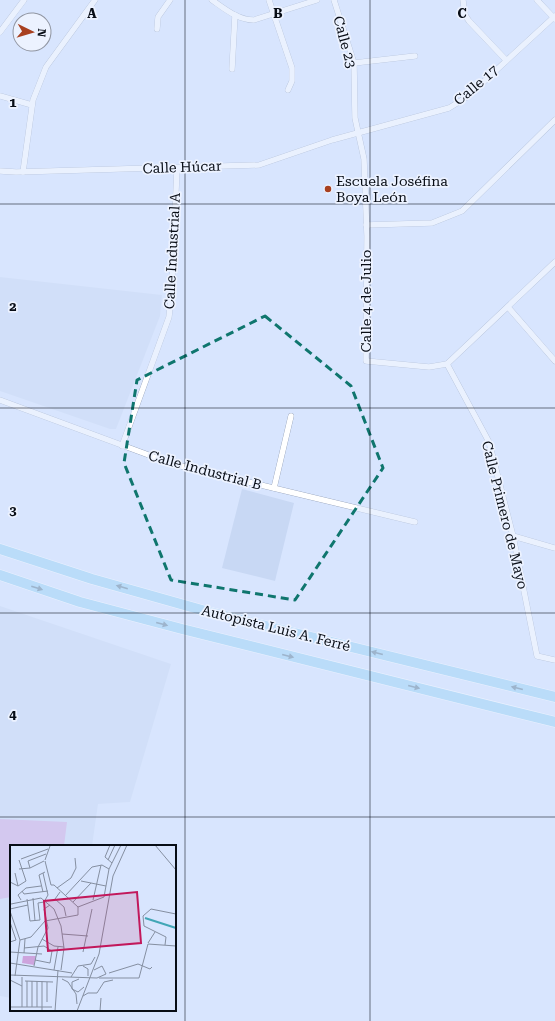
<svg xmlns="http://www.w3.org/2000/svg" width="555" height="1021" font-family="'Roboto Serif',serif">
<rect width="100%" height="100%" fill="#d8e5fe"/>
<g fill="#c8d8f4">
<path d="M 0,277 L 162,295 L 160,316 L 116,429 L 110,429 L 0,391 Z"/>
<path d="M 242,489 L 294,503 L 275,581 L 222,568 Z"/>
<path d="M 0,606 L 171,664 L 130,802 L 98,804 L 92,846 L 11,846 L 11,998 L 0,996 Z"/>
</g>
<path fill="#cda4dd" d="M 0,819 L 67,822 L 64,846 L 11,846 L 11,897 L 0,899 Z"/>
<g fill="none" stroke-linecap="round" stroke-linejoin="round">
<g stroke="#7e8da9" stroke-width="6">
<g id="minor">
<path d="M 212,0 C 225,9 238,20 254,20 L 317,0"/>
<path d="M 269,0 L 292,68 L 292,81 L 288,90"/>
<path d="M 334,0 L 354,63 L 355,118 L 364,159 L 367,236 L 366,361 L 429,367 L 447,364 L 555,262"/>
<path d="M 463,0 L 465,15 L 469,21 L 506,60"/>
<path d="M 537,0 L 555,19"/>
<path d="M 157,29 L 158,17 L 170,0"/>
<path d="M 0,32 L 24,0"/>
<path d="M 354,63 L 415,56"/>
<path d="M 232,69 L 235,15"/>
<path d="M 0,96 L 32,105"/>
<path d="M 0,171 L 16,172 L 259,165 L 332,140 L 449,108 L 467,97 L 555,16"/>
<path d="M 23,172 L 33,100 L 46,67 L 95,0"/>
<path d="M 366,225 L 432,223 L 462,211 L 555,120"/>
<path d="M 508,307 L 555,361"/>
<path d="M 447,364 L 489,442 L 513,536 L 537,656 L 555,660"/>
<path d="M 0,400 L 173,464 L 415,522"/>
<path d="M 122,446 L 169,317 L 172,285 L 177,168"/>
<path d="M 274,488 L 291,416"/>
<path d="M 513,536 L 555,548"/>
</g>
</g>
<g stroke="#fff" stroke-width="11">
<g id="motorway">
<path d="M 0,549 L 92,579 L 209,612 L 555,697"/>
<path d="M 0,575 L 80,602 L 182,629 L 555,722"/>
</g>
</g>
<use href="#minor" stroke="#fff" stroke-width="5.5"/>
<use href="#motorway" stroke="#94d0f4" stroke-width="10"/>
</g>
<defs><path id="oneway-solid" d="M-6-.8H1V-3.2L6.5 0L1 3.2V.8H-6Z"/></defs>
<g fill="#557890">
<use href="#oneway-solid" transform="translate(122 587) rotate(-164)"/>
<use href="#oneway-solid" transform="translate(37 588) rotate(18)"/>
<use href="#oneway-solid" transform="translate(162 624) rotate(15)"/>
<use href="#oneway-solid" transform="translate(377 653) rotate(-166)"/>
<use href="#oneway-solid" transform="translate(288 656) rotate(14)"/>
<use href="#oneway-solid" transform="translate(414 687) rotate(14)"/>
<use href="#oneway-solid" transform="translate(517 688) rotate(-166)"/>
</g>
<path d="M0 0H555V1021H0ZM 265,316 L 351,386 L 383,468 L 295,600 L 171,580 L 124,463 L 137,380 Z" fill="#d8e5fe" fill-opacity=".55" fill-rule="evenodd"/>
<path fill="none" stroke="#0f766e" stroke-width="3" stroke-dasharray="8 5" stroke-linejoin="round" d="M 265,316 L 351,386 L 383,468 L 295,600 L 171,580 L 124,463 L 137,380 Z"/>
<path fill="none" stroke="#080d16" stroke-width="1" stroke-opacity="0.55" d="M 185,0 L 185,1021M 370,0 L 370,1021M 0,204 L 555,204M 0,408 L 555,408M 0,613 L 555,613M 0,817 L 555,817"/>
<circle fill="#a84020" stroke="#ecf2ff" stroke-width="1.5" cx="328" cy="189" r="4"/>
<g text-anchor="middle" stroke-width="3.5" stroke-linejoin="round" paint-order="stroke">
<g font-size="14" fill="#080d16" stroke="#ecf2ff">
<text transform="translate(345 42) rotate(75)" y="5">Calle 23</text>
<text transform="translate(476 85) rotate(-40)" y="5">Calle 17</text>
<text transform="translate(182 167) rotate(-2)" y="5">Calle Húcar</text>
<text transform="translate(172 251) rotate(-87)" y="5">Calle Industrial A</text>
<text transform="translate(366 301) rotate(-90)" y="5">Calle 4 de Julio</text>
<text transform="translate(205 470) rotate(15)" y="5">Calle Industrial B</text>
<text transform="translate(505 515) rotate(76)" y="5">Calle Primero de Mayo</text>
<text transform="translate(276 628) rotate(14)" y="5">Autopista Luis A. Ferré</text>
</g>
<g font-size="14" fill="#080d16" stroke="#ecf2ff" text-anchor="start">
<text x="336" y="186">Escuela Joséfina<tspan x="336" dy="16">Boya León</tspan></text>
</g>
</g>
<g transform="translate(10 845)">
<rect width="166" height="166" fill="#d8e5fe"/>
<path d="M 13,111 L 26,111 L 24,120 L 12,118 Z" fill="#cda4dd"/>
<path fill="none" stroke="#41a6b6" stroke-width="2" d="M 135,73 L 166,83"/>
<path fill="none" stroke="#858fa1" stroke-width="1" d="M 100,0 L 95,12 L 102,18M 145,0 L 166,25M 11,14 L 38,4M 35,15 L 40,1M 98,15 L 105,0M 35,16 L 41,40M 20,23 L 18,16 L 36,9M 9,24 L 20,23 L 34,16M 5,28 L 8,41M 71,36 L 96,41M 0,37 L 8,41 L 16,36 L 9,15M 47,43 L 61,33 L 66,23 L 65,13M 12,46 L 14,49 L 38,46M 33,47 L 29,30 L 35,27M 50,47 L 45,54 L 54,62 L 56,71M 55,51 L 82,22 L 92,20 L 99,24M 23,53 L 25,76M 17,54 L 20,76 L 30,75 L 28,58 L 34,57 L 38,50 L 33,28M 11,55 L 8,50 L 16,43 L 31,41M 83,55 L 91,20M 63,57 L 81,38M 1,59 L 31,53 L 44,64 L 51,81 L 54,103 L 51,125M 68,62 L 94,52 L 99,24 L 111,0M 0,64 L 18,60M 0,66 L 10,95 L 5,131M 0,77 L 6,95 L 0,97M 52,89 L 78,91M 32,94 L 44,101 L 54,102M 10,95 L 21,92 L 35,76 L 68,70 L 68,62 L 44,40 L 41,40M 138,98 L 145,87M 155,100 L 156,92 L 134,81 L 133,71 L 141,64 L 166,69M 14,103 L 34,101 L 42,106 L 40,118 L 25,115M 0,107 L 32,109M 73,107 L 82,64M 14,108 L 15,94M 0,118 L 62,128M 24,121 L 28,102 L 38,83 L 34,64 L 40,60M 73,121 L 78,124 L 78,131M 44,125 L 48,102M 99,128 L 128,119 L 140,124 L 142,122M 0,130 L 87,133 L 96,129 L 92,121 L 84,125M 61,132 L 68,121 L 81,119 L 85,112M 89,133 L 129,133 L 138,99 L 166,101M 52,134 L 58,137 L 66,149 L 67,159M 69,134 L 62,137 L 62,144 L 68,147 L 74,142M 0,135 L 12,141M 15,136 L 43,137M 73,151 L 78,148 L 87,148 L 94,137 L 103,135M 37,157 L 37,137M 0,162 L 42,162M 12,162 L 12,132M 17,162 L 17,136M 22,162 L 22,136M 27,162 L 27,136M 32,166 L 32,136M 45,166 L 48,125M 67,166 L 89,109 L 103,31 L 117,0M 90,166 L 91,153"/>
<path fill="#c2185b" fill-opacity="0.15" stroke="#c2185b" stroke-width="2" d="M 127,47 L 131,98 L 38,106 L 34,56 Z"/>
<rect width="166" height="166" fill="none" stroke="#080d16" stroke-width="2"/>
</g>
<g font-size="13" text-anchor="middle" font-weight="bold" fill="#080d16" stroke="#ecf2ff" stroke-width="3.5" stroke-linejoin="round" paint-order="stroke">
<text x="92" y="18">A</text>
<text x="278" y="18">B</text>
<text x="462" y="18">C</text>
<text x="13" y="107">1</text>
<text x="13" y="311">2</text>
<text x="13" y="515">3</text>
<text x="13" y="719">4</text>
</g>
<g transform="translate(32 32) rotate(95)"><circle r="19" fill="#ecf2ff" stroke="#9196a2"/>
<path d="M0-3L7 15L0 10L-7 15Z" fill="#a84020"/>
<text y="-6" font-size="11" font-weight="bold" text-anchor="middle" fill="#080d16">N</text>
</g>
</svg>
